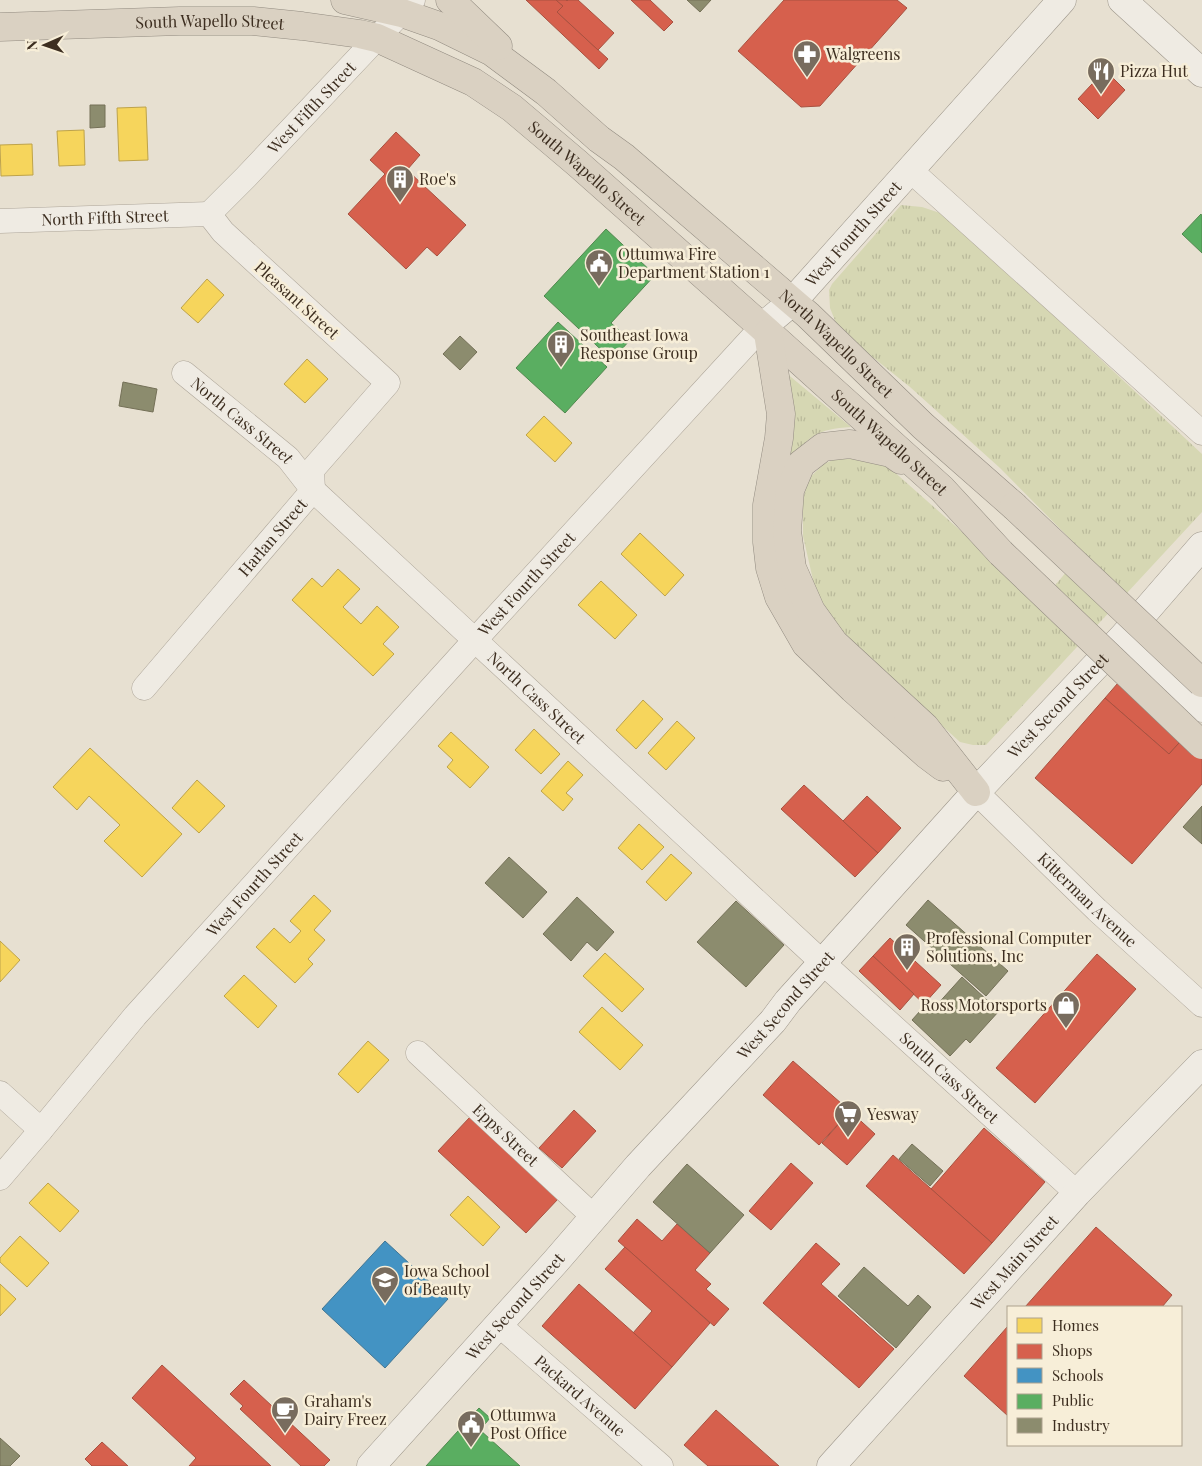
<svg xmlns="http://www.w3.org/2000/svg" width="1202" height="1466" font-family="'Playfair Display',serif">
<defs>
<pattern id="grass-tufts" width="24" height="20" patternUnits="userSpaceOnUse" patternTransform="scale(1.25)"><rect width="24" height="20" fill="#d6d7b3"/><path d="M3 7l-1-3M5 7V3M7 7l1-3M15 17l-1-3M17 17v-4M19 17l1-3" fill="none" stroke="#b9b99a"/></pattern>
</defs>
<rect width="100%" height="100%" fill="#e7e0d1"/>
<g fill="url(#grass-tufts)">
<path d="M 901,205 L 922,207 L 946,215 L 1202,454 L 1202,512 L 986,745 L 973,745 L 960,742 L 850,643 L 816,593 L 803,536 L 803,499 L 809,478 L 824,464 L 839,457 L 869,458 L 891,469 L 1041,602 L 1083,552 L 1000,468 L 910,387 L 850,339 L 836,323 L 830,308 L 829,290 L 832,284 Z"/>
<path d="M 785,372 L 851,427 C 817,429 808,436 788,463 Z"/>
</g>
<g fill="#f6d55c" stroke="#bea34a">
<path d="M 146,107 L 148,160 L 119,161 L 117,108 Z"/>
<path d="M 84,130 L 85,165 L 59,166 L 57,131 Z"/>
<path d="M 32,144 L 33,175 L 1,176 L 0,145 Z"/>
<path d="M 207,279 L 224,295 L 198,323 L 181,308 Z"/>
<path d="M 307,359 L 328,379 L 305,403 L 284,384 Z"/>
<path d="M 544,416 L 572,443 L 555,462 L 526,435 Z"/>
<path d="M 640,533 L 684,575 L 665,596 L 621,554 Z"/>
<path d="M 338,569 L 360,589 L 343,607 L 361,624 L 377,606 L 399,627 L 383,644 L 394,654 L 373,676 L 292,600 L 312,578 L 322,587 Z"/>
<path d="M 601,581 L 637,615 L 615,639 L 578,605 Z"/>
<path d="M 643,700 L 663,719 L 636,749 L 616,730 Z"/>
<path d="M 677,721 L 695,738 L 666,770 L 648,753 Z"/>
<path d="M 534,729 L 560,754 L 541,774 L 515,750 Z"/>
<path d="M 451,732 L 489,767 L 470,788 L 447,767 L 453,760 L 438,746 Z"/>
<path d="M 90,748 L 182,834 L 142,877 L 104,841 L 120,825 L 89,796 L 77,810 L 53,787 Z"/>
<path d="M 568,761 L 583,775 L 566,793 L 573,799 L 563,811 L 541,791 Z"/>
<path d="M 197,780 L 225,806 L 199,833 L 172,808 Z"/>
<path d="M 639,824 L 664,847 L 642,870 L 618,848 Z"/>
<path d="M 671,854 L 692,873 L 666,901 L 646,882 Z"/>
<path d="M 314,895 L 331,911 L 314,930 L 325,940 L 308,959 L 313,964 L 295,983 L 256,947 L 274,928 L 290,943 L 301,931 L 290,921 Z"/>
<path d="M 0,941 L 20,960 L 0,982 Z"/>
<path d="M 605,953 L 644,989 L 622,1012 L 583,976 Z"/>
<path d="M 244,975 L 277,1006 L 258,1028 L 224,996 Z"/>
<path d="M 602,1007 L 643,1045 L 620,1070 L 579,1032 Z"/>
<path d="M 368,1041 L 389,1060 L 358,1093 L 338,1074 Z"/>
<path d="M 48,1183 L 79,1211 L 60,1232 L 29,1203 Z"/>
<path d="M 468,1196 L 500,1227 L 483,1246 L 450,1215 Z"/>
<path d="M 20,1236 L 49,1263 L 27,1287 L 0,1262 L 0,1258 Z"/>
<path d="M 0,1284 L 16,1299 L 0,1316 Z"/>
</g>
<g fill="#d6604d" stroke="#a85140">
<path d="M 526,0 L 556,0 L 563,6 L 557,12 L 608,59 L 599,69 Z"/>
<path d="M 556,0 L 566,0 L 567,1 L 568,0 L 578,0 L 614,33 L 598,50 L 557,12 L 563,6 Z"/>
<path d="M 631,0 L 650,0 L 673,22 L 664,31 Z"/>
<path d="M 784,0 L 897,0 L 907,8 L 820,106 L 801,107 L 738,51 Z"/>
<path d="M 1105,70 L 1125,90 L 1098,119 L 1078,99 Z"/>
<path d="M 396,132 L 420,155 L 407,170 L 466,225 L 437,256 L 427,247 L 406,269 L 348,214 L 385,174 L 370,160 Z"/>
<path d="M 1124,676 L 1188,733 L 1169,754 L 1105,698 Z"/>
<path d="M 1105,698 L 1169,754 L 1188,733 L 1202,746 L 1202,784 L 1132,864 L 1035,778 Z"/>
<path d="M 804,785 L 878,853 L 855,877 L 781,809 Z"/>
<path d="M 867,796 L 901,828 L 878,853 L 843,821 Z"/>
<path d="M 890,938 L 941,985 L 924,1004 L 873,956 Z"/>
<path d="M 1097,954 L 1136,989 L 1035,1103 L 996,1068 Z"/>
<path d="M 873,956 L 914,994 L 900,1010 L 859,971 Z"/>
<path d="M 793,1061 L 850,1111 L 819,1145 L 763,1095 Z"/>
<path d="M 574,1110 L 596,1131 L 562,1168 L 539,1148 Z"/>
<path d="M 850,1111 L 875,1134 L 847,1165 L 822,1143 Z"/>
<path d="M 470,1117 L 558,1199 L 526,1233 L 438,1151 Z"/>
<path d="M 984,1128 L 1045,1182 L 992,1243 L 931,1189 Z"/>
<path d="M 893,1155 L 992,1243 L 964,1274 L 866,1186 Z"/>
<path d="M 791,1163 L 813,1183 L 771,1230 L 749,1211 Z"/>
<path d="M 637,1219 L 662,1241 L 677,1224 L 710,1253 L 695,1270 L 711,1284 L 706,1289 L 729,1309 L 714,1326 L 618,1241 Z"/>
<path d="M 1096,1227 L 1172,1295 L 1162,1307 L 1025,1307 Z"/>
<path d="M 816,1243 L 840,1264 L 821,1284 L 894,1349 L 859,1388 L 763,1303 Z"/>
<path d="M 625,1247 L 710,1323 L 672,1367 L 633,1333 L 652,1311 L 605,1269 Z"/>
<path d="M 579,1284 L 672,1367 L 635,1409 L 542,1326 Z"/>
<path d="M 1008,1326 L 1008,1416 L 964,1376 Z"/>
<path d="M 162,1365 L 271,1466 L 189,1466 L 196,1458 L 132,1398 Z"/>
<path d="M 244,1380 L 330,1460 L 324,1466 L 301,1466 L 240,1409 L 243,1406 L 230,1394 Z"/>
<path d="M 716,1410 L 779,1466 L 708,1466 L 684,1445 Z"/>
<path d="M 102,1442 L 128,1466 L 92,1466 L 85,1459 Z"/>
</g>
<path fill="#4393c3" stroke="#417592" d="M 385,1241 L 448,1299 L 385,1368 L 322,1309 Z"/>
<g fill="#5aae61" stroke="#51884e">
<path d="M 1201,214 L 1202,216 L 1202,253 L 1182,234 Z"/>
<path d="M 606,229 L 655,275 L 611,323 L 630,340 L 612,360 L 544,296 Z"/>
<path d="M 558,322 L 607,367 L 565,413 L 516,368 Z"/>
<path d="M 479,1408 L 490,1418 L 480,1430 L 520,1466 L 426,1466 Z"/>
</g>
<g fill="#8c8c6e" stroke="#747057">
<path d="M 687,0 L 711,0 L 700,12 Z"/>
<path d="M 90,105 L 105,105 L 105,127 L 90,128 Z"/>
<path d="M 460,336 L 477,352 L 460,370 L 443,354 Z"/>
<path d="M 123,382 L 157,389 L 153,412 L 119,406 Z"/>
<path d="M 1202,806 L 1202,844 L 1183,827 Z"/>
<path d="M 509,857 L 547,892 L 523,918 L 485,883 Z"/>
<path d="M 577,897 L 614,932 L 597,951 L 587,942 L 571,961 L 543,934 Z"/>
<path d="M 928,900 L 1008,971 L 986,996 L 906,925 Z"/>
<path d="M 736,901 L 784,945 L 746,987 L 697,942 Z"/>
<path d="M 962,977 L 999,1011 L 970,1043 L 966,1039 L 950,1056 L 912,1020 L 929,1001 L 935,1007 Z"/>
<path d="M 912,1144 L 943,1171 L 930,1186 L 899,1159 Z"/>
<path d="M 687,1164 L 744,1215 L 710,1253 L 653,1202 Z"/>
<path d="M 864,1267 L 908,1306 L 918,1295 L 931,1307 L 896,1348 L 838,1296 Z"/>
<path d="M 0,1438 L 20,1456 L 10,1466 L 0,1466 Z"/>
</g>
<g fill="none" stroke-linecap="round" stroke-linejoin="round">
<g stroke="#ada599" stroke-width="25">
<g id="street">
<path d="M 910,170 L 1202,433"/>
<path id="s1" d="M 209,214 L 246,177 L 413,0"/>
<path id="s2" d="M 0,221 L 209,214"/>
<path id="s3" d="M 184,373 L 288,458 L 313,490 L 823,963 L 1077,1193"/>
<path d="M 1123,637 L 1202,710"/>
<path id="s4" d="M 144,688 L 313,490 L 312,470 L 388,383 L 223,232 L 209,214"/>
<path id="s5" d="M 976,792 L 1097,910 L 1202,1005"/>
<path id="s6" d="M 418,1053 L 594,1217"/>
<path d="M 0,1093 L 41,1130"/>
<path id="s7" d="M 0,1178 L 41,1130 L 135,1016 L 475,640 L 762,327"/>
<path id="s8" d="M 498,1324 L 661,1466"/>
</g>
</g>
<g stroke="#9c958a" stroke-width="29">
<g id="secondary">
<path d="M 1122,0 L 1202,73"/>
<path id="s9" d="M 762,327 L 792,302 L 1062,0"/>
<path id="s10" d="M 371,1466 L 556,1261 L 638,1166 L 773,1021 L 788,1001 L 976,792 L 1123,637 L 1202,546"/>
<path id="s11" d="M 831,1466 L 1077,1193 L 1202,1064"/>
</g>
</g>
<g stroke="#928b80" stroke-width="29">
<g id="highway">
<path id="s12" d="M 345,0 L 402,13 L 439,26 L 492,52 L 546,92 L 599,139 L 624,157 L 808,315 L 923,426 L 1014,506"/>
<path d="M 450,0 L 498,46"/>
<path id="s13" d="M 0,27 L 180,21 L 253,21 L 302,26 L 360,34 L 377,38 L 473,82 L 512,108 L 577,163 L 762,327 L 942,489 L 1001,553"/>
<path d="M 768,333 L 781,414 L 779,438 L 767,505 L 767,542 L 770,568 L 779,597 L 806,644 L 853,689 L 927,755 L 943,767"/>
<path d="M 901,460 L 891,453 L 850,444 L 823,447 L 801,464 L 790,490 L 787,531 L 792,568 L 811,611 L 834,643 L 925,727 L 976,792"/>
</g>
</g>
<use href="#street" stroke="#efebe3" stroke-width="24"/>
<use href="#secondary" stroke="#efebe3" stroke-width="28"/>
<use href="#highway" stroke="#dad1c2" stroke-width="28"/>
<g stroke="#928b80" stroke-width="29" stroke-linecap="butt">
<g id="highway-bridge">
<path d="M 1014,506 L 1202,683"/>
<path d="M 1001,553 L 1202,745"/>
</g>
</g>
<use href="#highway-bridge" stroke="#dad1c2" stroke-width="28"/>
</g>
<defs>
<g id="pharmacy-pin" transform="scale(1.4375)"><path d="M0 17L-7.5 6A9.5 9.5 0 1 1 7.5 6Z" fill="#786c5e" stroke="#f7eed8"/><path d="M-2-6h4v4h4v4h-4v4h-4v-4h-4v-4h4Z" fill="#fff"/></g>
<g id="restaurant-pin" transform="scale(1.4375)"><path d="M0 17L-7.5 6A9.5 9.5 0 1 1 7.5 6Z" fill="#786c5e" stroke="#f7eed8"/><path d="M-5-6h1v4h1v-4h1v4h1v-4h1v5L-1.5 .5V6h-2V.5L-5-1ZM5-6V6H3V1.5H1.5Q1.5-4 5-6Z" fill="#fff"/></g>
<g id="building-pin" transform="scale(1.4375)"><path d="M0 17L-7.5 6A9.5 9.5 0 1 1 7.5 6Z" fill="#786c5e" stroke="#f7eed8"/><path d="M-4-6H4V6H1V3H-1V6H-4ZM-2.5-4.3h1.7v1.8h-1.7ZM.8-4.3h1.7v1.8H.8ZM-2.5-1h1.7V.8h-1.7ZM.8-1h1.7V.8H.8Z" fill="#fff"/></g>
<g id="civic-pin" transform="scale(1.4375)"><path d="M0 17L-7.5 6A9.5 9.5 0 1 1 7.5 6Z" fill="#786c5e" stroke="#f7eed8"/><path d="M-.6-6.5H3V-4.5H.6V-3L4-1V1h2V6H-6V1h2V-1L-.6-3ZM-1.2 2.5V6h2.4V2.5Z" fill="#fff"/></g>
<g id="shop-pin" transform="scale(1.4375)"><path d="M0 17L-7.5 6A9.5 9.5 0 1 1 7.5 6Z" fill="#786c5e" stroke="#f7eed8"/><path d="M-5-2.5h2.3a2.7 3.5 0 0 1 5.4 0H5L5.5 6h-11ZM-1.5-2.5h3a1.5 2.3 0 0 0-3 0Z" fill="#fff"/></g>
<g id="supermarket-pin" transform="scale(1.4375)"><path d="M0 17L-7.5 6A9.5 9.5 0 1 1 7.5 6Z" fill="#786c5e" stroke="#f7eed8"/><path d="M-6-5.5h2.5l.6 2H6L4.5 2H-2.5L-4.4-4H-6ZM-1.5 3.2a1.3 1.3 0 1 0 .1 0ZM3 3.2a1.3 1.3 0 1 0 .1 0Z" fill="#fff"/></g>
<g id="school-pin" transform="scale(1.4375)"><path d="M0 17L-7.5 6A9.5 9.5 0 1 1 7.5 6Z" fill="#786c5e" stroke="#f7eed8"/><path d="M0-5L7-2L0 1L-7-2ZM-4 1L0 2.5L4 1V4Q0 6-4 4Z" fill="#fff"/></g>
<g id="cafe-pin" transform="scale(1.4375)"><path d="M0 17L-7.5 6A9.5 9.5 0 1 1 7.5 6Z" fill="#786c5e" stroke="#f7eed8"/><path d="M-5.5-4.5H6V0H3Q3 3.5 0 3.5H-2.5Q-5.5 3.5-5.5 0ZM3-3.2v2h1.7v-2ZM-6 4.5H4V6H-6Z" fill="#fff"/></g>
</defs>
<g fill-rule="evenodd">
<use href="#pharmacy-pin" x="807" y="54"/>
<use href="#restaurant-pin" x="1101" y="71"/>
<use href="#building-pin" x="400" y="179"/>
<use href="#civic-pin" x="599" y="263"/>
<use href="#building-pin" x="561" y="344"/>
<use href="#building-pin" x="907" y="947"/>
<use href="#shop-pin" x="1066" y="1005"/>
<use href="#supermarket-pin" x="848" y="1114"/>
<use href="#school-pin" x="385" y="1280"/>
<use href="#cafe-pin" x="285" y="1410"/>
<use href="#civic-pin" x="471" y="1424"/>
</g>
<g text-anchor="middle" stroke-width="5" stroke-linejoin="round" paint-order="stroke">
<g font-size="16" fill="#3d2e20" stroke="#f7eed8">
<text dy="6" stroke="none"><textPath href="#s13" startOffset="210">South Wapello Street</textPath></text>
<text dy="6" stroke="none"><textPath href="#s1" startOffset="148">West Fifth Street</textPath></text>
<text dy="6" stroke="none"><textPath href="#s13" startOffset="630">South Wapello Street</textPath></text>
<text dy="6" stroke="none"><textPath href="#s2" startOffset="105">North Fifth Street</textPath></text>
<text dy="6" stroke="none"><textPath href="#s9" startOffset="131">West Fourth Street</textPath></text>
<text transform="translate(297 300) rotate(42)" y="6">Pleasant Street</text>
<text dy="6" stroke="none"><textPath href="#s12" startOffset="608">North Wapello Street</textPath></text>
<text dy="6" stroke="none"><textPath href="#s3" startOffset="75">North Cass Street</textPath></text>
<text dy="6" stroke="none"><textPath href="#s13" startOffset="1035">South Wapello Street</textPath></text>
<text dy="6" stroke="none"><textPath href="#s4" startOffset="198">Harlan Street</textPath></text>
<text dy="6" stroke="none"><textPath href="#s7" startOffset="794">West Fourth Street</textPath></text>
<text dy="6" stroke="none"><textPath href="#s3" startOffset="480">North Cass Street</textPath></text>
<text dy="6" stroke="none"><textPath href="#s10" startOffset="1025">West Second Street</textPath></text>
<text dy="6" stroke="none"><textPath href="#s7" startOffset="389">West Fourth Street</textPath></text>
<text dy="6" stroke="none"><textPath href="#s5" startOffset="155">Kitterman Avenue</textPath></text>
<text dy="6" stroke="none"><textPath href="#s10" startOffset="620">West Second Street</textPath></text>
<text dy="6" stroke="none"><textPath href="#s3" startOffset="1041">South Cass Street</textPath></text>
<text dy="6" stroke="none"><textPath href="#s6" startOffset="120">Epps Street</textPath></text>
<text dy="6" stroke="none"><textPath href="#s11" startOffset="274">West Main Street</textPath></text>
<text dy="6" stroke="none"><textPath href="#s10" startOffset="215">West Second Street</textPath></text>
<text dy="6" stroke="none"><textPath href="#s8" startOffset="109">Packard Avenue</textPath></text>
</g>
<g font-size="16" fill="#3d2e20" stroke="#f7eed8" text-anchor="start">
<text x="826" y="60">Walgreens</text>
<text x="1120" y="77">Pizza Hut</text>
<text x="419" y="185">Roe's</text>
<text x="618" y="260">Ottumwa Fire<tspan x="618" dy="18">Department Station 1</tspan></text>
<text x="580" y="341">Southeast Iowa<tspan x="580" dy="18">Response Group</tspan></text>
<text x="926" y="944">Professional Computer<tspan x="926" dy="18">Solutions, Inc</tspan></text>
<text x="1047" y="1011" text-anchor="end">Ross Motorsports</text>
<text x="867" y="1120">Yesway</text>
<text x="404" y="1277">Iowa School<tspan x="404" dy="18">of Beauty</tspan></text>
<text x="304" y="1407">Graham's<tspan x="304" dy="18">Dairy Freez</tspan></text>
<text x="490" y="1421">Ottumwa<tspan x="490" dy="18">Post Office</tspan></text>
</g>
</g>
<rect x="1007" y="1306" width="175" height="140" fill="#f7eed8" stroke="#ada18e"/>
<rect x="1017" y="1318" width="25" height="15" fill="#f6d55c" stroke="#ada18e"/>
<text x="1052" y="1331" font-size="15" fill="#3d2e20">Homes</text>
<rect x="1017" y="1344" width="25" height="15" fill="#d6604d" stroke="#ada18e"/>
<text x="1052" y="1356" font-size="15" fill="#3d2e20">Shops</text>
<rect x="1017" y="1368" width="25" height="15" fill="#4393c3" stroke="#ada18e"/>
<text x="1052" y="1381" font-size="15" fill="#3d2e20">Schools</text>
<rect x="1017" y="1394" width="25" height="15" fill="#5aae61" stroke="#ada18e"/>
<text x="1052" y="1406" font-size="15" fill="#3d2e20">Public</text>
<rect x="1017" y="1418" width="25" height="15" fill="#8c8c6e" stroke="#ada18e"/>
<text x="1052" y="1431" font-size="15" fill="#3d2e20">Industry</text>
<g transform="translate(45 45) rotate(268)" stroke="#f7eed8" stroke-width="4" paint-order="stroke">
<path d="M0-4L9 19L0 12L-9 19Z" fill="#3d2e20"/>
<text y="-8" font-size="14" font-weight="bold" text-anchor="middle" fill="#3d2e20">N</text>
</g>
</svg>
